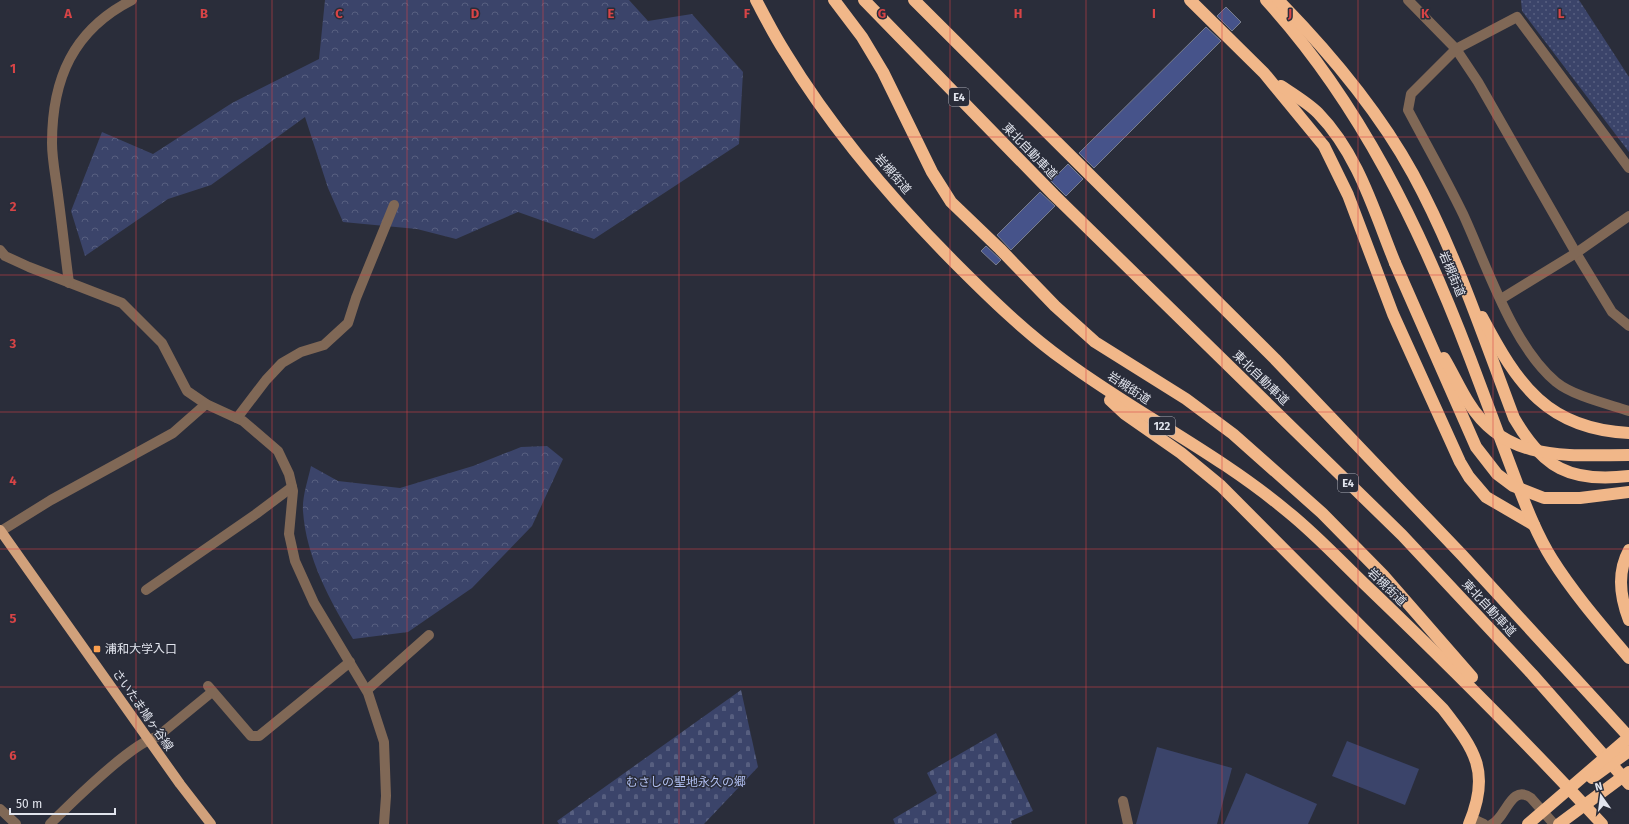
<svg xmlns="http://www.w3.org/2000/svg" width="1629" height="824" font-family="'Fira Sans','Noto Sans JP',sans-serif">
<defs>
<pattern id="forest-crowns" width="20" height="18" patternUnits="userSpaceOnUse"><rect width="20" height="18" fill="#3b446a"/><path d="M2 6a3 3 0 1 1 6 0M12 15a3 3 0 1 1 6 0" fill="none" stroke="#575f80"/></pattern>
<pattern id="cemetery-stones" width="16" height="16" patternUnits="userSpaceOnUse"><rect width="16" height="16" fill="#3b446a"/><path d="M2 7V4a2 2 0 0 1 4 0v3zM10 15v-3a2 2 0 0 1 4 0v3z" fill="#575f80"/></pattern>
<pattern id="park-dots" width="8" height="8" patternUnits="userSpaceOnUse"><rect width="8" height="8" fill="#3b446a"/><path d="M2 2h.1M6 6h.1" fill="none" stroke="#575f80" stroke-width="1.8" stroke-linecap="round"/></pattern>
</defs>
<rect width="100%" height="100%" fill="#2a2d3a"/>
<g fill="#3b446a">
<path d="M 1347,741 L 1419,769 L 1405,805 L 1332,776 Z"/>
<path d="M 1157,747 L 1232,768 L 1217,824 L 1136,824 Z"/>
<path d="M 1246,773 L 1317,804 L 1308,824 L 1224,824 Z"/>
</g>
<g fill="url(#forest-crowns)">
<path d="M 325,0 L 629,0 L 648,21 L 692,14 L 743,72 L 739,144 L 594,239 L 518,212 L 456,239 L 417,229 L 343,222 L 328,188 L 305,117 L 211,185 L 168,199 L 85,256 L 71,211 L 102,132 L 153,154 L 232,103 L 319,59 Z"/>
<path d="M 547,446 L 563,459 L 532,526 L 472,588 L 408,632 L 353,639 C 330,601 306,557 303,511 C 302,497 308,480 311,466 L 338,481 L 400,488 L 473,466 L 521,447 Z"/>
</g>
<g fill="url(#cemetery-stones)">
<path d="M 741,690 L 758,767 L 704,824 L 559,824 L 557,821 Z"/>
<path d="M 996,733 L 1033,811 L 1011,821 L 1012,824 L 895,824 L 893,819 L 937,793 L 927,773 Z"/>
</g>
<path fill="url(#park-dots)" d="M 1521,0 L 1579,0 L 1629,77 L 1629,152 L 1522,11 Z"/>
<g fill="#46538a" stroke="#787d8d">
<path d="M 1226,7 L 1241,22 L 1232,31 L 1217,16 Z"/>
<path d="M 1206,27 L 1221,41 L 1094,168 L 1079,153 Z"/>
<path d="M 1068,164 L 1083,179 L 1066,196 L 1051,181 Z"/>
<path d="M 1040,192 L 1055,206 L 1011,250 L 997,235 Z"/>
<path d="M 986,246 L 1001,260 L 996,265 L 981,251 Z"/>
</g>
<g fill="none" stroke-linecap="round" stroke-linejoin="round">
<g stroke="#806856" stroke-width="10">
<path d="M 1408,0 L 1456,49 L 1478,82 L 1576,253 L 1612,312 L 1629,326"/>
<path d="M 1629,168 L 1517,17 L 1456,49 L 1411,94 L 1408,110 C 1426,144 1446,179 1463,214 C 1487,266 1512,345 1556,382 C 1573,396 1608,404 1629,411"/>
<path d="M 0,250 L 5,256 L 29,267 L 122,303 L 162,343 L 187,391 L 206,404 L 243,421 L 278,451 L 289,474 L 293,491 L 289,534 L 295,561 L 314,603 L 368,693 L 384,742 L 386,796 L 384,824"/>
<path d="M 69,283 C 65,253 62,224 58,195 C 56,178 52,160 52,143 C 52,79 73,30 132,0"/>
<path d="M 1501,299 L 1576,253 L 1629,216"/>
<path d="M 237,418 L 266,380 L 282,363 L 301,352 L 324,345 L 348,323 L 356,298 L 394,205"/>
<path d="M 1,531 L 51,500 L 173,433 L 206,404"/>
<path d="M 146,590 L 256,514 L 292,487"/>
<path d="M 208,686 L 251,736 L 259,736 L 350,662"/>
<path d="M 367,690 L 429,635"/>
<path d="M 1123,801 L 1128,824"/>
<path d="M 0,809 L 16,824"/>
<path d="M 1471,818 L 1484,824"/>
<path d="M 50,824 C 70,804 133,742 157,737 L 212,692"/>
<path d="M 1492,824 C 1506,818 1511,783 1531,798 L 1554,824"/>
</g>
<path stroke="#d1a17b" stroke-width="10" d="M 0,530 L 180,784 L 211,824"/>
<g stroke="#f1b789" stroke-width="12">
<path d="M 756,0 C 765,17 774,35 785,52 C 833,131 893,201 958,266 C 991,299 1026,333 1065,361 C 1137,414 1219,454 1288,512 C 1319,537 1346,567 1375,594 C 1453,669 1529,745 1602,824"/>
<path d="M 834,0 L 862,37 L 883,72 L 932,172 L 951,202 L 1000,249 L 1055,306 L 1095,342 L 1186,399 L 1233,434 L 1322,513 L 1383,575 L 1472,677"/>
<path d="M 864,0 L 1054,195 L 1402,535 L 1532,674 L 1629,784"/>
<path d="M 914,0 L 1275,359 L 1462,555 L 1629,737"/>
<path d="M 1190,0 L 1264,73 L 1324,146 L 1348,195 L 1393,314 L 1460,462 L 1469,477 L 1486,497 L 1534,525"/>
<path d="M 1266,0 C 1360,103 1421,229 1470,358 C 1486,400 1501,441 1517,483 C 1527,509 1537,535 1552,559 C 1574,594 1602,626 1629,658"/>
<path d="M 1278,0 C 1329,52 1378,110 1413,174 C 1455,251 1483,336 1514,418 C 1543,468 1570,483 1629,476"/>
<path d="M 1281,86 C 1293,94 1308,103 1318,113 C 1358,154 1374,211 1395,263"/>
<path d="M 1482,317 C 1518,385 1547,429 1629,433"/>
<path d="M 1110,400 L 1125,414 L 1181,453 L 1221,486 L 1443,709 C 1475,750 1491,772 1469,824"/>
<path d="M 1629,550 C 1617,572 1620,597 1629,620"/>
</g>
<g stroke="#f1b789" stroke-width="12">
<path d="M 1395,263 L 1476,447 L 1497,474 L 1513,486 L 1544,498 L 1580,498 L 1629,492"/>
<path d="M 1444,358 C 1453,373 1460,389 1469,403 C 1506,463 1568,455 1629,455"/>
<path d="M 1592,778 L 1629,751"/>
<path d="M 1528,824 L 1629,737"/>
<path d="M 1559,824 L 1629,772"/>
</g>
</g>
<path fill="none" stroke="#d84446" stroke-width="1" stroke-opacity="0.55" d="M 136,0 L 136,824M 272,0 L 272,824M 407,0 L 407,824M 543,0 L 543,824M 679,0 L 679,824M 814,0 L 814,824M 950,0 L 950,824M 1086,0 L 1086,824M 1222,0 L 1222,824M 1358,0 L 1358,824M 1493,0 L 1493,824M 0,137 L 1629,137M 0,275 L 1629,275M 0,412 L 1629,412M 0,549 L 1629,549M 0,687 L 1629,687"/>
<rect fill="#fa9f4f" stroke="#2a2d3a" stroke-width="1.5" x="93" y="645" width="8" height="8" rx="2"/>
<g text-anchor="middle" stroke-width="3" stroke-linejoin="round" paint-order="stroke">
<g fill="#2a2d3a" stroke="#aaadb7" stroke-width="1">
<rect x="949" y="88" width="20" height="18" rx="3"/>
<rect x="1149" y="417" width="26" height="18" rx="3"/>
<rect x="1338" y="474" width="20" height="18" rx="3"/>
</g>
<g font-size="11" font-weight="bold" fill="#e1e4ed">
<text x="959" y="101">E4</text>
<text x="1162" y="430">122</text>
<text x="1348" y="487">E4</text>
</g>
<g font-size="12" fill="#e1e4ed" stroke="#2a2d3a">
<text transform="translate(1030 151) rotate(46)" y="4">東北自動車道</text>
<text transform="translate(893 174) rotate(49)" y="4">岩槻街道</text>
<text transform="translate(1452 274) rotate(67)" y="4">岩槻街道</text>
<text transform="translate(1261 378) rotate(44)" y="4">東北自動車道</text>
<text transform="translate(1129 388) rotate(33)" y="4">岩槻街道</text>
<text transform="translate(1387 587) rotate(44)" y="4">岩槻街道</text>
<text transform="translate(1489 608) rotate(47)" y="4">東北自動車道</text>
<text transform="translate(143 710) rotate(55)" y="4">さいたま鳩ヶ谷線</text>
</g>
<g font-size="12" fill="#e1e4ed" stroke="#2a2d3a" text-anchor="start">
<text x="105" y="653">浦和大学入口</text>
</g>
<g font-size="12" fill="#b0bef0" stroke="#2a2d3a">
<text x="686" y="786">むさしの聖地永久の郷</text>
</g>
</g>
<g font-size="13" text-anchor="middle" font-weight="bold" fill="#d84446" stroke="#2a2d3a" stroke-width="3" stroke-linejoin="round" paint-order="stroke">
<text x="68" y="18">A</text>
<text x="204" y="18">B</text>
<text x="339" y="18">C</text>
<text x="475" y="18">D</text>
<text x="611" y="18">E</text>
<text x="747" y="18">F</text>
<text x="882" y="18">G</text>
<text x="1018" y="18">H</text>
<text x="1154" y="18">I</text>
<text x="1290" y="18">J</text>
<text x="1425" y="18">K</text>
<text x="1561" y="18">L</text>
<text x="13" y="73">1</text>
<text x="13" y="211">2</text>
<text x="13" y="348">3</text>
<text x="13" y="485">4</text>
<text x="13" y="623">5</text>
<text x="13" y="760">6</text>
</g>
<g transform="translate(1601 796) rotate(346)" stroke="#2a2d3a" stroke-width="3" paint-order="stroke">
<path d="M0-3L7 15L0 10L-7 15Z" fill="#e1e4ed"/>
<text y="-6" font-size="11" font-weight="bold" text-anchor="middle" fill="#e1e4ed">N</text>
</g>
<path d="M10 808v6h105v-6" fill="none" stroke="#e1e4ed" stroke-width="2"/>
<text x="16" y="808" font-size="12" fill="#e1e4ed" stroke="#2a2d3a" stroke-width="3" paint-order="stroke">50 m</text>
</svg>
